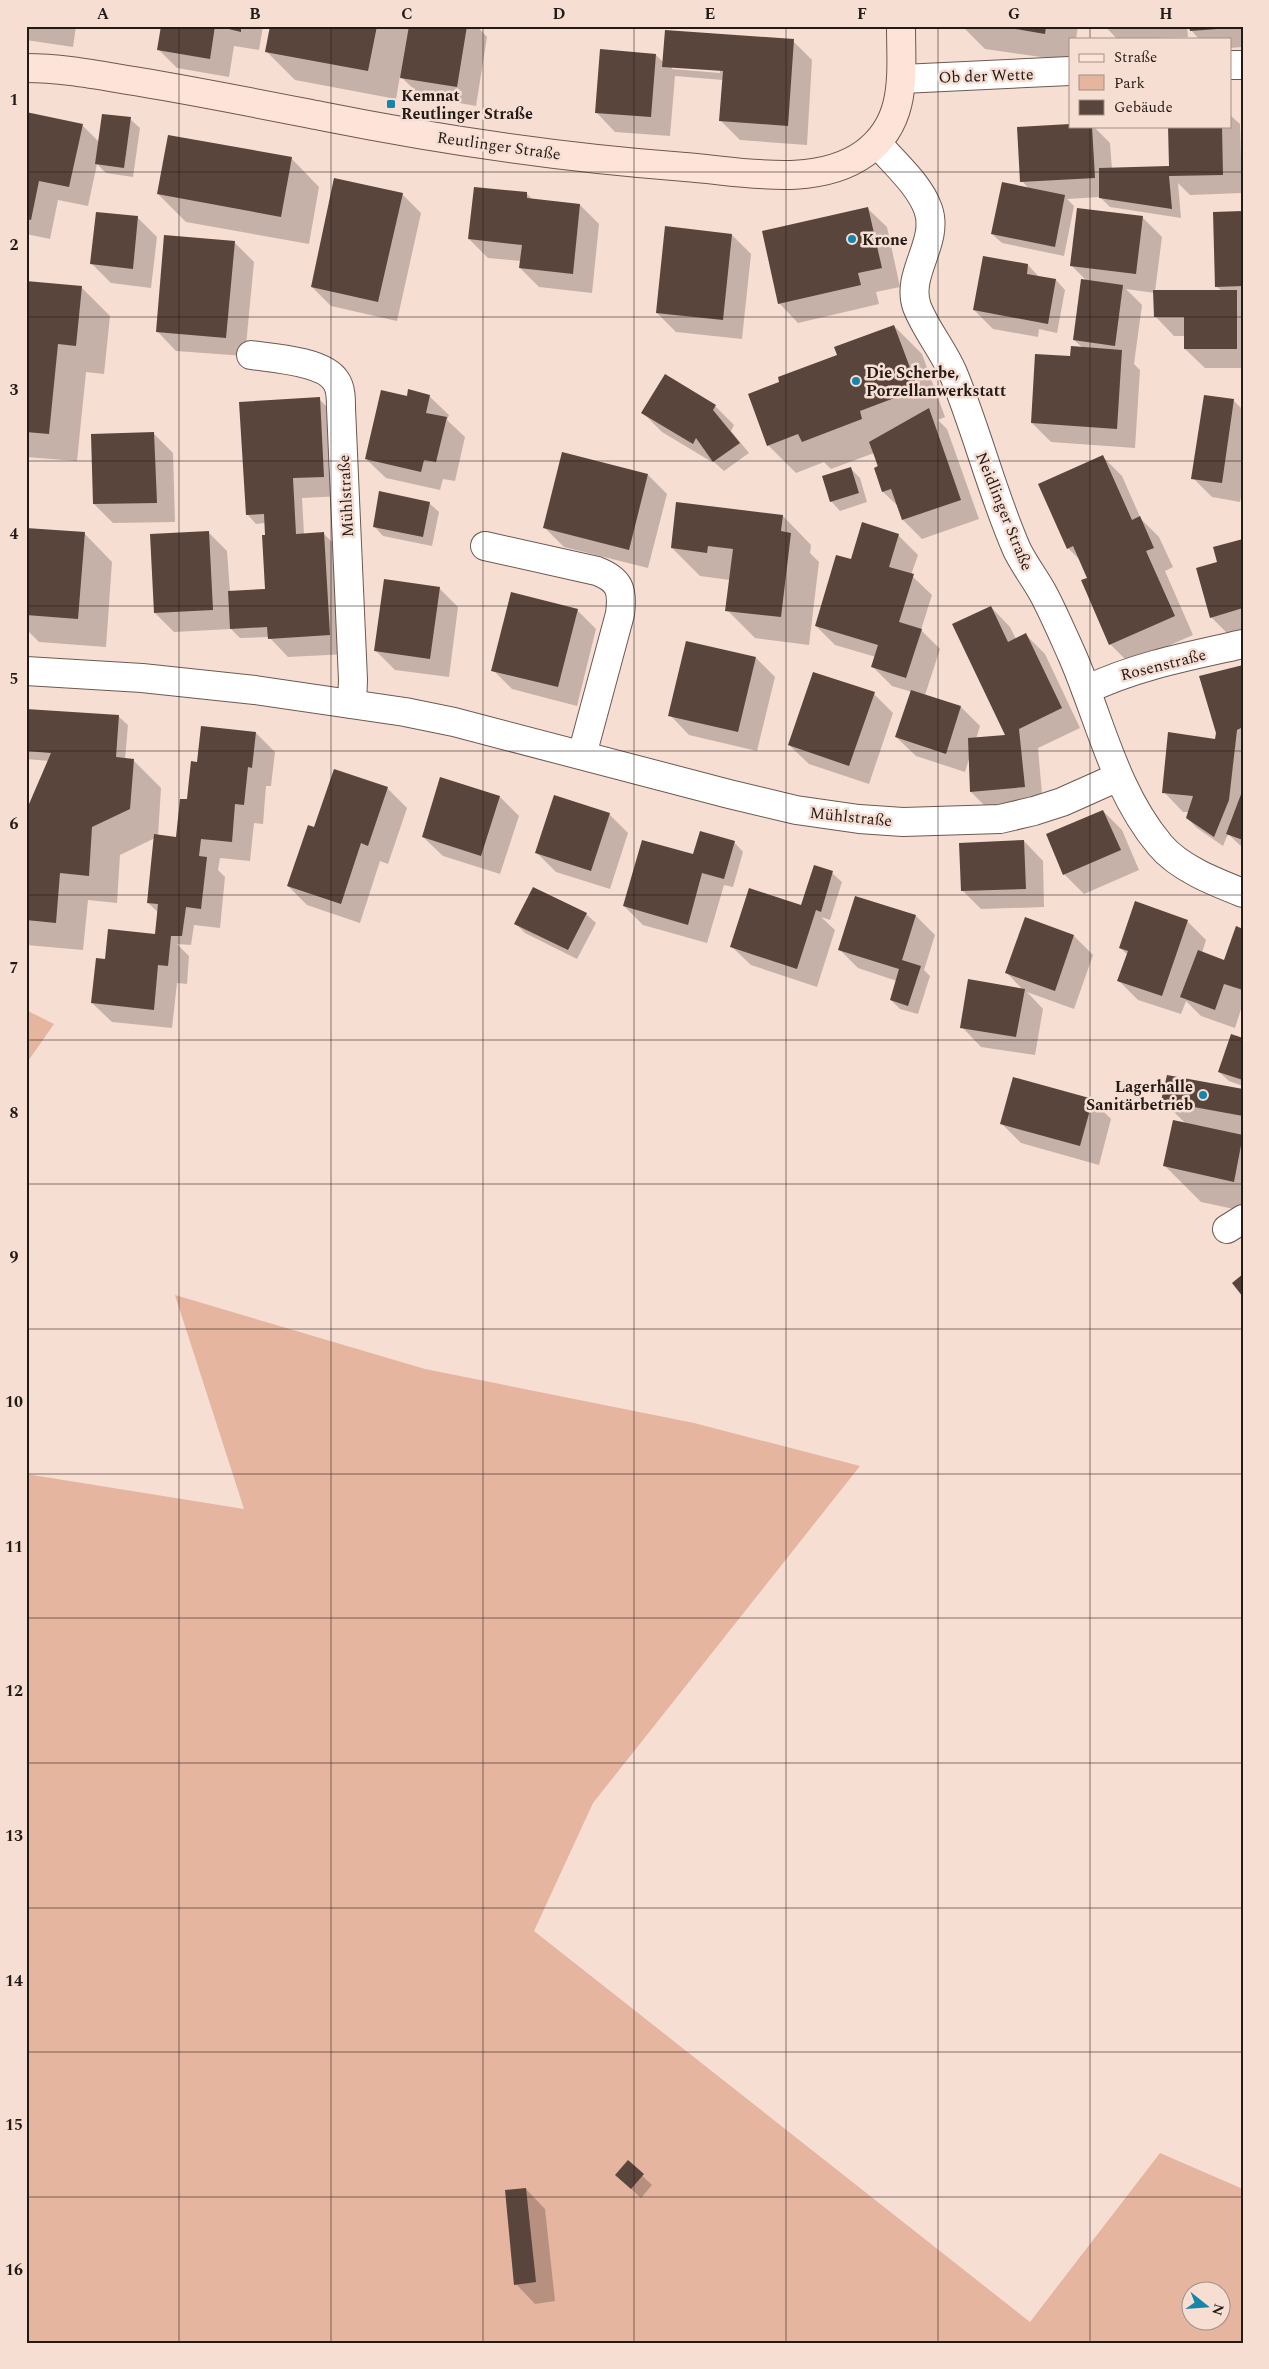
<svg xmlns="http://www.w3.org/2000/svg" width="1269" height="2369" font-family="Spectral,serif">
<rect width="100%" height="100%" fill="#f7ded3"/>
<g fill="#e5b59f" fill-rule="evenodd">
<path d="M 26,1010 L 54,1024 L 26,1064 Z"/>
<path d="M 175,1295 L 425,1369 L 694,1423 L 860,1466 L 593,1803 L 534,1931 L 1030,2322 L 1160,2153 L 1243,2189 L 1243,2343 L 26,2343 L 26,1474 L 244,1509 ZM 1192,2292 L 1222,2292 L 1222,2322 L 1192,2322 Z"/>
</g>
<g fill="#0003" fill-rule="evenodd">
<path d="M 26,26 L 76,26 L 73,47 L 26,40 Z"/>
<path d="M 162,26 L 263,26 L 259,50 L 234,46 L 229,77 L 177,68 L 158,49 Z"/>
<path d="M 272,26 L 477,26 L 487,37 L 476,106 L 421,96 L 400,76 L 396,99 L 295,80 L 267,52 Z"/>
<path d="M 962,26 L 1078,26 L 1076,39 L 1070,39 L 1070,61 L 985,49 Z"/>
<path d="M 1105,26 L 1187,26 L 1188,37 L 1117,39 Z"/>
<path d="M 1190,26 L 1243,26 L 1243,47 L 1230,48 L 1230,39 L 1199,39 L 1191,30 Z"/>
<path d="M 793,41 L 812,60 L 807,145 L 740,140 L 721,121 L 723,80 L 675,76 L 670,136 L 615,132 L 596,112 L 601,51 L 656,55 L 664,63 ZM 672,67 L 720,70 L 720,73 L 672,69 Z"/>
<path d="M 26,114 L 82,125 L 99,142 L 130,119 L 140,128 L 133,177 L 106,173 L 97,164 L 88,206 L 58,200 L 50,239 L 26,234 Z"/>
<path d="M 1230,115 L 1240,124 L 1242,193 L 1190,195 L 1178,183 L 1181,218 L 1110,207 L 1100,197 L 1067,199 L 1074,206 L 1064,256 L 1002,243 L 992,234 L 1029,189 L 1022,181 L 1019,128 L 1070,125 L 1093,126 L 1110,143 L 1112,169 L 1170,170 L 1169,126 L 1230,126 Z"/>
<path d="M 291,158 L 319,187 L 309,244 L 186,222 L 158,194 Z"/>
<path d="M 402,194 L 421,213 L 397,321 L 331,306 L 312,287 Z"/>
<path d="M 527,194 L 533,200 L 580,205 L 599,224 L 592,293 L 539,287 L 520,268 L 521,261 L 488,258 L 469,239 Z"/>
<path d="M 867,208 L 887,227 L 900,287 L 876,292 L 879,304 L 798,323 L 779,303 Z"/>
<path d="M 1243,213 L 1243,368 L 1205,368 L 1185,349 L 1185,336 L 1174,336 L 1155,316 L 1155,293 L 1126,289 L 1142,305 L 1134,364 L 1140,370 L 1135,448 L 1051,442 L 1032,423 L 1071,358 L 1083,348 L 1074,340 L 1087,281 L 1072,266 L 1143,218 L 1162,237 L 1155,291 L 1222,291 L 1216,286 Z"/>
<path d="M 138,218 L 157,237 L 151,288 L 111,283 L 92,264 Z"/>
<path d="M 732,235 L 751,254 L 742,339 L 676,332 L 657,313 Z"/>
<path d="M 235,243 L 254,262 L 245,356 L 176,351 L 157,331 Z"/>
<path d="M 1028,265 L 1040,278 L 1056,280 L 1065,290 L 1057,333 L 1039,329 L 1038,337 L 993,329 L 974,310 Z"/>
<path d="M 26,282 L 82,288 L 110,316 L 104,374 L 86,372 L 77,461 L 26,457 Z"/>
<path d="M 894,326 L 922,354 L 945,417 L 938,420 L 947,429 L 979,519 L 922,539 L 903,520 L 899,507 L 883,492 L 874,453 L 831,469 L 824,462 L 796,473 L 768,445 L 781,382 L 839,355 Z"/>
<path d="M 429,396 L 449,415 L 447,420 L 465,437 L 455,481 L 443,479 L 440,490 L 386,478 L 366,459 L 408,398 Z"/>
<path d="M 319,399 L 338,418 L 343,496 L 302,498 L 304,534 L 323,533 L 342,552 L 348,654 L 288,657 L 269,637 L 240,638 L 231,629 L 174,632 L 155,613 L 208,532 L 227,551 L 230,592 L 266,592 L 265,523 L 256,524 L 247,514 Z"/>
<path d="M 1233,400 L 1243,410 L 1243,486 L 1240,502 L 1212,497 L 1193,478 Z"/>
<path d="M 715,406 L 734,425 L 731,431 L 749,453 L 724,471 L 713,461 L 712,462 L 662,432 L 643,413 Z"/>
<path d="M 154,434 L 173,453 L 175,522 L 113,523 L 94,504 Z"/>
<path d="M 1103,457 L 1122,476 L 1141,519 L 1159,537 L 1173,567 L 1165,571 L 1193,635 L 1129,663 L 1110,644 L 1082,562 L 1068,548 L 1040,485 Z"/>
<path d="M 851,469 L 860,478 L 867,502 L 840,511 L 831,501 Z"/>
<path d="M 648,475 L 667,494 L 648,568 L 564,547 L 545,528 Z"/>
<path d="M 429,503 L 439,512 L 432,546 L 383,536 L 374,526 Z"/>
<path d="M 783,516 L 811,545 L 810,553 L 819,562 L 809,645 L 755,638 L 727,610 L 730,580 L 700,576 L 672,548 Z"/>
<path d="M 26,529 L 84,533 L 112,562 L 106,647 L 39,642 L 26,629 Z"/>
<path d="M 898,535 L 918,555 L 911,575 L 932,595 L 921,630 L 940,649 L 925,695 L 961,707 L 980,726 L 976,739 L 1006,736 L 991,607 L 1010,627 L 1016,639 L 1026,635 L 1045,654 L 1080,728 L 1038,748 L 1043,806 L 990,811 L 971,792 L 969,759 L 965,772 L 916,756 L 896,737 L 912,692 L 892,686 L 873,667 L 876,657 L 835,645 L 816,626 L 851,561 Z"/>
<path d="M 1243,540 L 1243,633 L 1230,636 L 1211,617 L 1219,563 Z"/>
<path d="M 439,588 L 458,607 L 449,677 L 395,670 L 376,651 Z"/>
<path d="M 577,610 L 596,629 L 577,706 L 512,689 L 493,670 Z"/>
<path d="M 756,658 L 775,677 L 757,751 L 689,735 L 670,715 Z"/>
<path d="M 1243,667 L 1243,848 L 1228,834 L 1223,846 L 1197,828 L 1187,818 L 1189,812 L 1183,812 L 1164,792 L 1216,740 Z"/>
<path d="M 874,694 L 893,713 L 869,784 L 809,764 L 789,745 Z"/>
<path d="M 26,710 L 118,716 L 128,725 L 125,759 L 133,760 L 161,788 L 158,836 L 177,838 L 198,764 L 256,733 L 275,752 L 271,786 L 266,786 L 263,824 L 254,823 L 250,861 L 220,858 L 218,870 L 225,877 L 220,928 L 194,925 L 191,945 L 177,944 L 189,956 L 187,984 L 177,983 L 172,1028 L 112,1022 L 92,1003 L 107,961 L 159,936 L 159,913 L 148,903 L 155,838 L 120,855 L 117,903 L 88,900 L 83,950 L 26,945 L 26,814 L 49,761 L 26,759 Z"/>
<path d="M 335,771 L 388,789 L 407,808 L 388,864 L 380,861 L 360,923 L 307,905 L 288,886 L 315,829 Z"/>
<path d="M 441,779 L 500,797 L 519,816 L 500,874 L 443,856 L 423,837 Z"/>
<path d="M 1103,811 L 1122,830 L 1139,870 L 1084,894 L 1065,875 L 1047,835 Z"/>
<path d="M 609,814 L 628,833 L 610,889 L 556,872 L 537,853 Z"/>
<path d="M 1024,841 L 1043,861 L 1044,907 L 981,909 L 962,890 Z"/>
<path d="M 734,842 L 743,852 L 733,887 L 724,885 L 707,943 L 643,925 L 624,906 L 694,856 Z"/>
<path d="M 832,873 L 842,882 L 830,920 L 821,917 L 835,930 L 817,987 L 751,965 L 731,946 L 806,908 Z"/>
<path d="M 856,897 L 916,916 L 935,935 L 924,970 L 930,976 L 918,1014 L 900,1009 L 891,1000 L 897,981 L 858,968 L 839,949 Z"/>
<path d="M 586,914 L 596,923 L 577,959 L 525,933 L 516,924 Z"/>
<path d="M 1187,921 L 1206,940 L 1202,953 L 1225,961 L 1243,930 L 1243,1003 L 1235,1028 L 1201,1016 L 1186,1001 L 1181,1014 L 1138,1000 L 1119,981 L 1128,955 L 1120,948 Z"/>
<path d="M 1074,936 L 1093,955 L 1074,1009 L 1027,992 L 1043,1009 L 1035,1055 L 981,1047 L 962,1027 L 1023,990 L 1007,973 Z"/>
<path d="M 1243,1039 L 1243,1086 L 1229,1081 L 1219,1072 Z"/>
<path d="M 1243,1090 L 1243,1211 L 1201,1202 L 1165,1166 L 1186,1124 L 1163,1101 Z"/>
<path d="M 1092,1100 L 1111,1119 L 1099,1165 L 1021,1143 L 1002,1124 Z"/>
<path d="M 628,2162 L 652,2185 L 641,2198 L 626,2184 Z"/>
<path d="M 526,2189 L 545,2209 L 555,2301 L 535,2304 L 516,2284 Z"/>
</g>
<g fill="#59453c">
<path d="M 161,26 L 215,26 L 210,59 L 157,50 Z"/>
<path d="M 216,26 L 241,26 L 241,32 Z"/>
<path d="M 270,26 L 377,26 L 368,71 L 265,52 Z"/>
<path d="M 409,26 L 467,26 L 457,87 L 400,78 Z"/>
<path d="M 998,26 L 1046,26 L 1045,34 Z"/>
<path d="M 1189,26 L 1231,26 L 1231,28 L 1190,31 Z"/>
<path d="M 665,30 L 794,39 L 788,126 L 719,121 L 723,71 L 662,67 Z"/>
<path d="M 600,49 L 656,54 L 651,117 L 595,113 Z"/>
<path d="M 26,112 L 83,124 L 69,187 L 39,181 L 31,220 L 26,219 Z"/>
<path d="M 102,114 L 131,117 L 124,168 L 95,164 Z"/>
<path d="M 1070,124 L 1070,126 L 1092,126 L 1095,178 L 1020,182 L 1017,127 Z"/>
<path d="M 1168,126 L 1222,126 L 1223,175 L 1169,176 L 1172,209 L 1099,198 L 1099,168 L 1169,166 Z"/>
<path d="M 168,135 L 292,157 L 281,217 L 157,194 Z"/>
<path d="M 334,178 L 403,193 L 378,302 L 311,287 Z"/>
<path d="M 1002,182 L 1065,195 L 1055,247 L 991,234 Z"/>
<path d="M 474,187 L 527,192 L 527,198 L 580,204 L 573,274 L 519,268 L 522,245 L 468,239 Z"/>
<path d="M 868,207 L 882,268 L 858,273 L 861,285 L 778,304 L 762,231 Z"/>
<path d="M 1077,208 L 1143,216 L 1136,274 L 1070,266 Z"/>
<path d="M 1243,211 L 1243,286 L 1215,287 L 1213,212 Z"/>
<path d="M 96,212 L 138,216 L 133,269 L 90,264 Z"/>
<path d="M 665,226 L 732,234 L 723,320 L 656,313 Z"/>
<path d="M 164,235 L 235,241 L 226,338 L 156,332 Z"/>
<path d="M 983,256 L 1028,264 L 1027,274 L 1056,279 L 1048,324 L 973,310 Z"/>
<path d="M 1081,279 L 1123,285 L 1115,346 L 1073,340 Z"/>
<path d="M 26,281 L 82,286 L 76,346 L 58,344 L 49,434 L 26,432 Z"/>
<path d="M 1153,290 L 1237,290 L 1237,349 L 1184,349 L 1184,317 L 1154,317 Z"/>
<path d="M 894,325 L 918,389 L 860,411 L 862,419 L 802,442 L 798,434 L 767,446 L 748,394 L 779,382 L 778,377 L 837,355 L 834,347 Z"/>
<path d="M 1071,346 L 1122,350 L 1117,429 L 1031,423 L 1035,354 L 1070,356 Z"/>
<path d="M 665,374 L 716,405 L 713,410 L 740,443 L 713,462 L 696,438 L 693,444 L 641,413 Z"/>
<path d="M 408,389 L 430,395 L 426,413 L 447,417 L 436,462 L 424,460 L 421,472 L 365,459 L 381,390 L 407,396 Z"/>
<path d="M 1204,395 L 1234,399 L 1222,483 L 1191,479 Z"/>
<path d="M 320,397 L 324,477 L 293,478 L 296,534 L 324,532 L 330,635 L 268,639 L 267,627 L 230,629 L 228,591 L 265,589 L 262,535 L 265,535 L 264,514 L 246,515 L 239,402 Z"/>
<path d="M 929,408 L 961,500 L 902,520 L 891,489 L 882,492 L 874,468 L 878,466 L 869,442 Z"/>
<path d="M 154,432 L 157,503 L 93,504 L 91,434 Z"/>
<path d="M 562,452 L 648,474 L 629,550 L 543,528 Z"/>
<path d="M 1103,455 L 1132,520 L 1140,516 L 1154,548 L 1146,551 L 1175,616 L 1109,645 L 1081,580 L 1087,578 L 1073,546 L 1067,549 L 1038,484 Z"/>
<path d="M 851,467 L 859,493 L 830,502 L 822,476 Z"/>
<path d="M 379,491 L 430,502 L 423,537 L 373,527 Z"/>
<path d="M 676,502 L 783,515 L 781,531 L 791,533 L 781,617 L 725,611 L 733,549 L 708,546 L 707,553 L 671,548 Z"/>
<path d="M 862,522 L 899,534 L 889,567 L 914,574 L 899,622 L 922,629 L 906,678 L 871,667 L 878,645 L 815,626 L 836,555 L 851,559 Z"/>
<path d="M 26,528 L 85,532 L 78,619 L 26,615 Z"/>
<path d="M 209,531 L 213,610 L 154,613 L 150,534 Z"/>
<path d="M 1243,539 L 1243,608 L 1210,618 L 1196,568 L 1217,562 L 1213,547 Z"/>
<path d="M 384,579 L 440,587 L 430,659 L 374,651 Z"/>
<path d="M 511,592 L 578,609 L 558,687 L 491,671 Z"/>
<path d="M 991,606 L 1008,642 L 1026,633 L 1062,708 L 1019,729 L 1025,787 L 970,792 L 968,738 L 1005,735 L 952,624 Z"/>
<path d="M 686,641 L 756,657 L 738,732 L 668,716 Z"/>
<path d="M 1243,665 L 1243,727 L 1237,730 L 1229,800 L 1214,837 L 1186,818 L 1193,796 L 1162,793 L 1168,732 L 1215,739 L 1216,733 L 1199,676 Z"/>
<path d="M 813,672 L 875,692 L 849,766 L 788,745 Z"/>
<path d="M 911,690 L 961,706 L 946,754 L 895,737 Z"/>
<path d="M 26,709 L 119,715 L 116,757 L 134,759 L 130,809 L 92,827 L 89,876 L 60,873 L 56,923 L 26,920 L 26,811 L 51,753 L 26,751 Z"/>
<path d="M 201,726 L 256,732 L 252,768 L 248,767 L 244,805 L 235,804 L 232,842 L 201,839 L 199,856 L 207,857 L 201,909 L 186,907 L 182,936 L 171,936 L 168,966 L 158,965 L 154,1010 L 91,1003 L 96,958 L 105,959 L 108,929 L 155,934 L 158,904 L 147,903 L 154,834 L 176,837 L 180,799 L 187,799 L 191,761 L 197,762 Z"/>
<path d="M 334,769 L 388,787 L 368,846 L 361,843 L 341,904 L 287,886 L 308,825 L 314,827 Z"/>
<path d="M 440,777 L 500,796 L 481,856 L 422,837 Z"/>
<path d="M 1243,789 L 1243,840 L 1226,834 Z"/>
<path d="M 554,795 L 610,813 L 591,871 L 535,853 Z"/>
<path d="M 1103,810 L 1121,850 L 1063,875 L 1046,834 Z"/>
<path d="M 700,831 L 735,841 L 724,879 L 702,873 L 688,925 L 623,906 L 642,840 L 693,854 Z"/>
<path d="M 1024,840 L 1026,889 L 961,891 L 959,843 Z"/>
<path d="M 814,865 L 833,871 L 821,912 L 816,910 L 797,969 L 730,947 L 749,888 L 801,905 Z"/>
<path d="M 533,887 L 587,913 L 568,950 L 514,924 Z"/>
<path d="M 855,896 L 916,915 L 902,960 L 921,966 L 908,1006 L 890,1000 L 899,969 L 838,950 Z"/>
<path d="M 1135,901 L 1188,920 L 1162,996 L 1117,981 L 1128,951 L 1119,948 Z"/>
<path d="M 1025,917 L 1074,935 L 1055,991 L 1005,973 Z"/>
<path d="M 1236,926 L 1243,929 L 1243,990 L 1224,984 L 1215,1010 L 1180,997 L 1198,950 L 1224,960 Z"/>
<path d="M 968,979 L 1025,989 L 1016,1037 L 960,1028 Z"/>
<path d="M 1231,1034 L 1243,1038 L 1243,1080 L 1218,1072 Z"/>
<path d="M 1167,1075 L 1243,1089 L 1243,1116 L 1161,1101 Z"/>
<path d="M 1013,1077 L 1093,1099 L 1080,1146 L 1000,1124 Z"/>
<path d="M 1173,1120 L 1243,1135 L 1234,1182 L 1163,1166 Z"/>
<path d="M 1243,1274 L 1243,1297 L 1232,1283 Z"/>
<path d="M 628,2160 L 644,2174 L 631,2189 L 615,2175 Z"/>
<path d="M 526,2188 L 536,2282 L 514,2285 L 505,2190 Z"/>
</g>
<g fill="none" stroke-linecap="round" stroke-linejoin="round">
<g stroke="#6e594f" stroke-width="30">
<g id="street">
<path d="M 1230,65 L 1243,65"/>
<path d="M 902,79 L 1070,71"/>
<path d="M 877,143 C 894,163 919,184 928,209 C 940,242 905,274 917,307 C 926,330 943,350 953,373 C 977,431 992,493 1017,550 C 1025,566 1036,580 1044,595 C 1054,614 1063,635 1072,655 C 1100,719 1114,790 1160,845 C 1179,868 1215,882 1243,893"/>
<path d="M 251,355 C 272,358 324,361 336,381 C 341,388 341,399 341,408 L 353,680 L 352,704"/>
<path d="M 485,546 L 597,571 C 620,580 623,590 620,614 L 582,755"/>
<path d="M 26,671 L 142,678 L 255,690 L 405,712 L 454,722 L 729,794 L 796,810 L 859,819 L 903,822 L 1000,819 L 1034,811 L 1062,802 L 1118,777"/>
<path d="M 1086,690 C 1136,666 1189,656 1243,644"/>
<path d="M 1227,1229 L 1243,1219"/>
</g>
</g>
<g stroke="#6e594f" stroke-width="30">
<path id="secondary" d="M 26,68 C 64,68 102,76 140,82 C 200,92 260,104 321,116 C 441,140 563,158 685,167 C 741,171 816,189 865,153 C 908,121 901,74 901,26"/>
</g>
<use href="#street" stroke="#fff" stroke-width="28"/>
<use href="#secondary" stroke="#fde3d8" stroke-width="28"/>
</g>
<path fill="none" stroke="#221a16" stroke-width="1" stroke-opacity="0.55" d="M 179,26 L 179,2343M 331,26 L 331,2343M 483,26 L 483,2343M 634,26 L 634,2343M 786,26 L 786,2343M 938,26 L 938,2343M 1090,26 L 1090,39M 1090,126 L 1090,2343M 26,172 L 1243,172M 26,317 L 1243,317M 26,461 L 1243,461M 26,606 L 1243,606M 26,751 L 1243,751M 26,895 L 1243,895M 26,1040 L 1243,1040M 26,1184 L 1243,1184M 26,1329 L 1243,1329M 26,1474 L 1243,1474M 26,1618 L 1243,1618M 26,1763 L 1243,1763M 26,1908 L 1243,1908M 26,2052 L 1243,2052M 26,2197 L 1243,2197"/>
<g fill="#1585ac" stroke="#f7ded3" stroke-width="2">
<rect x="386" y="99" width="10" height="10" rx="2.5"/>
<circle cx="852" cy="239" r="5"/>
<circle cx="856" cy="381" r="5"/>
<circle cx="1203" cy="1095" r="5"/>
</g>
<g text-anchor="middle" stroke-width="5" stroke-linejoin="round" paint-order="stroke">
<g font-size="16" fill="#221a16" stroke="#f7ded3">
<text transform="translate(986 75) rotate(-2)" y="6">Ob der Wette</text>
<text transform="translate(499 145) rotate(8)" y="6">Reutlinger Straße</text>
<text transform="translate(345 496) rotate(-93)" y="6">Mühlstraße</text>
<text transform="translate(1005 511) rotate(68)" y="6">Neidlinger Straße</text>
<text transform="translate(1163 664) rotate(-14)" y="6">Rosenstraße</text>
<text transform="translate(851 816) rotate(6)" y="6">Mühlstraße</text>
</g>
<g font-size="16" font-weight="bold" fill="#221a16" stroke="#f7ded3" text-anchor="start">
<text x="401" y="101">Kemnat<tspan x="401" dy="18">Reutlinger Straße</tspan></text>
<text x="862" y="245">Krone</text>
<text x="866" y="378">Die Scherbe,<tspan x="866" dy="18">Porzellanwerkstatt</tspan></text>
<text x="1193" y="1092" text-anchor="end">Lagerhalle<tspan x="1193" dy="18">Sanitärbetrieb</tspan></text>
</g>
</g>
<rect width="1269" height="2369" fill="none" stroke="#f7ded3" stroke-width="55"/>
<rect x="1069" y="38" width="162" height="90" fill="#f7ded3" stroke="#a29087"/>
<rect x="1079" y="54" width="25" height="8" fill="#fde3d8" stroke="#a29087"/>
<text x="1114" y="62" font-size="15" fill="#221a16">Straße</text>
<rect x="1079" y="75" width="25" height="15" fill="#e5b59f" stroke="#a29087"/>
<text x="1114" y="88" font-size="15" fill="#221a16">Park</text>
<rect x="1079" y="100" width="25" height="15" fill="#59453c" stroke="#a29087"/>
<text x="1114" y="112" font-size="15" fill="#221a16">Gebäude</text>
<g transform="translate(1206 2306) rotate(107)"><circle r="24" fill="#f7ded3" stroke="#a29087"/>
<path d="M0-4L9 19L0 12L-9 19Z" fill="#1585ac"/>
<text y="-8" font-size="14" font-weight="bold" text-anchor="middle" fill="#221a16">N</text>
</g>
<rect x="28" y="28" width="1214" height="2314" fill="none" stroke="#221a16" stroke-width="2"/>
<g font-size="16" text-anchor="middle" font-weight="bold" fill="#221a16">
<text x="103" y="19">A</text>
<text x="255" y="19">B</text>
<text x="407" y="19">C</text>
<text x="559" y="19">D</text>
<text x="710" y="19">E</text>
<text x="862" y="19">F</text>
<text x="1014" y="19">G</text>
<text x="1166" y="19">H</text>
<text x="14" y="105">1</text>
<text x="14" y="250">2</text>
<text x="14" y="395">3</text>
<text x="14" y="539">4</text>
<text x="14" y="684">5</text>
<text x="14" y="829">6</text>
<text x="14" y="973">7</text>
<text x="14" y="1118">8</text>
<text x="14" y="1262">9</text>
<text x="14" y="1407">10</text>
<text x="14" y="1552">11</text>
<text x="14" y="1696">12</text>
<text x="14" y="1841">13</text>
<text x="14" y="1986">14</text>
<text x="14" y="2130">15</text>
<text x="14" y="2275">16</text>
</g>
</svg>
